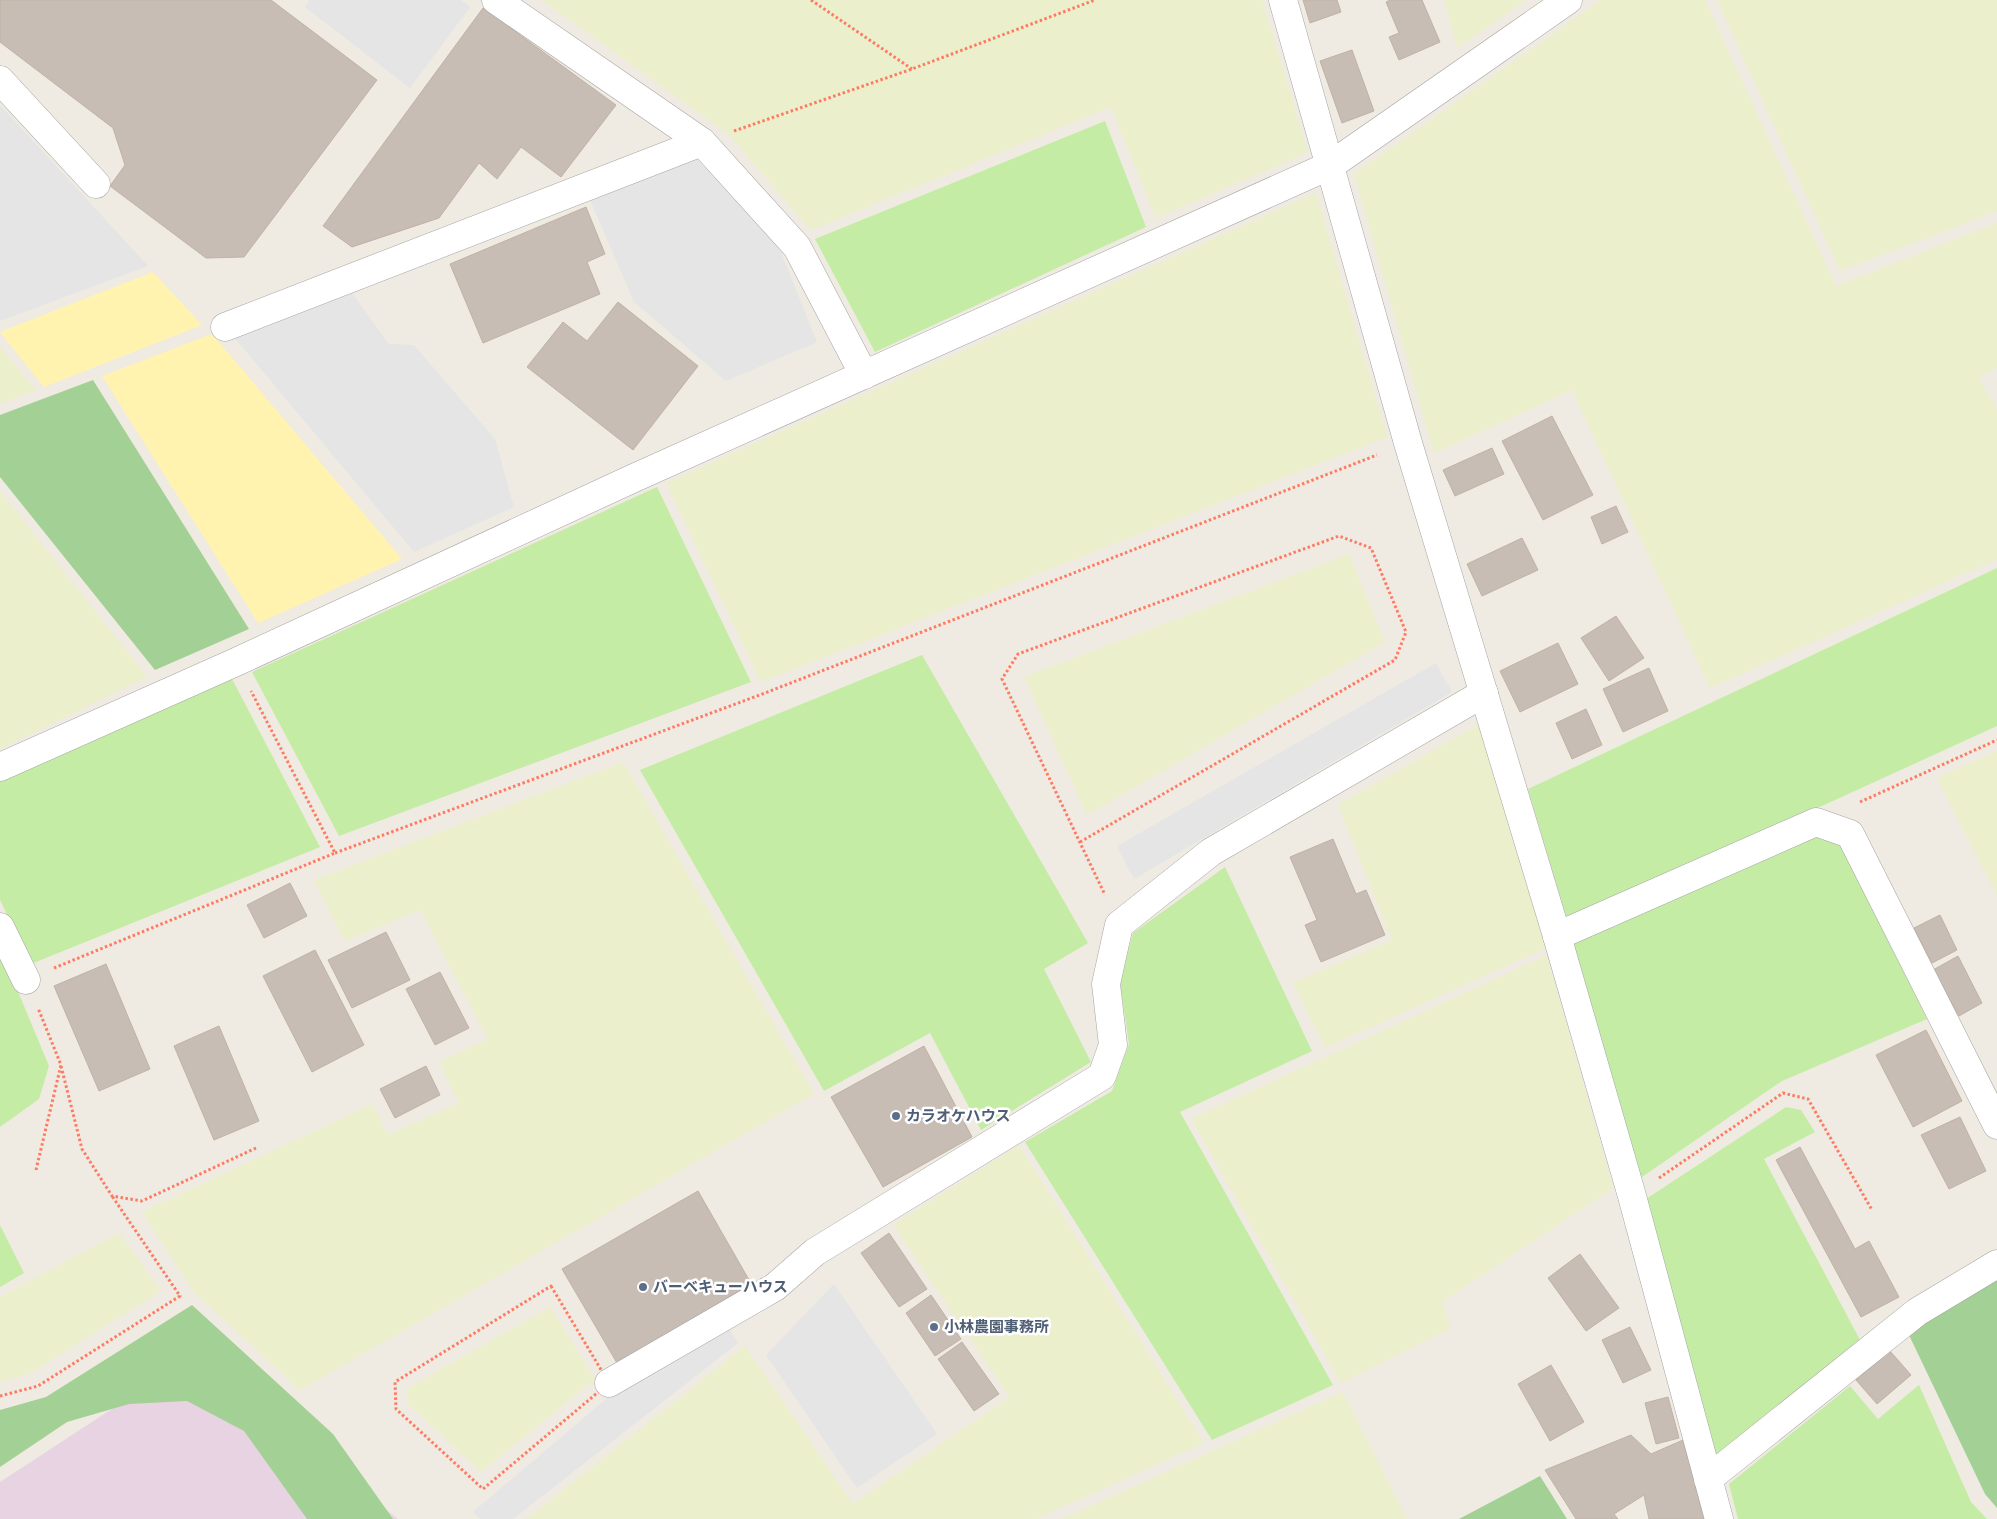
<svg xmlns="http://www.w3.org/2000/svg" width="1997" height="1519" font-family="'Source Sans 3','Noto Sans JP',sans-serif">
<rect width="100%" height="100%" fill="#efebe2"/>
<path fill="#e8d3e3" d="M 193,1356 L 398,1519 L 0,1519 L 0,1482 Z"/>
<g fill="#ebefcb">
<path d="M 542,0 L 1262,0 L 1308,152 L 1156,218 L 1111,107 L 811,230 L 728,134 Z"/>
<path d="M 1444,0 L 1526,0 L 1457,48 Z"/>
<path d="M 1601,0 L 1705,0 L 1836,286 L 1997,223 L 1997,368 L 1978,377 L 1997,409 L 1997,559 L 1710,688 L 1572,390 L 1434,453 L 1354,174 Z"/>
<path d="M 1717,0 L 1997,0 L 1997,211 L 1840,271 Z"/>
<path d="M 1316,193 L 1387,437 L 761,682 L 666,483 Z"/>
<path d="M 0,347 L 36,390 L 0,404 Z"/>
<path d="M 0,491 L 147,677 L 0,749 Z"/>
<path d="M 1349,554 L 1385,642 L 1087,815 L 1024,677 Z"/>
<path d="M 1478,725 L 1546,948 L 1325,1048 L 1293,983 L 1392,940 L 1338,805 Z"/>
<path d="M 1997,751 L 1997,896 L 1937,778 Z"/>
<path d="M 623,762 L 814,1094 L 300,1390 L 194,1292 L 142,1212 L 372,1104 L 388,1135 L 459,1103 L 439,1062 L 488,1039 L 420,910 L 345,941 L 314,880 Z"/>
<path d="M 1547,955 L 1613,1188 L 1442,1302 L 1451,1328 L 1341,1383 L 1191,1119 Z"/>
<path d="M 1019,1145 L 1204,1443 L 1036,1519 L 527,1519 L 745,1346 L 853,1504 L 1010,1397 L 893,1225 Z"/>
<path d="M 119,1233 L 161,1291 L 29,1374 L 0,1382 L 0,1297 Z"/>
<path d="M 550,1307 L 595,1379 L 481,1472 L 407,1403 L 408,1388 Z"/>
<path d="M 1343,1392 L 1407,1519 L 1062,1519 Z"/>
</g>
<g fill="#c4eca4">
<path d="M 1105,121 L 1146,227 L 875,352 L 815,239 Z"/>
<path d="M 657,487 L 751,682 L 339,836 L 252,672 Z"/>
<path d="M 1997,568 L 1997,726 L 1811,811 L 1567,919 L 1528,789 Z"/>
<path d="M 922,655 L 1088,943 L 1044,969 L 1091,1062 L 981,1130 L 930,1033 L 824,1091 L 640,770 Z"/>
<path d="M 231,677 L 320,847 L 31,964 L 0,900 L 0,777 Z"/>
<path d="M 1816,836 L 1840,844 L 1927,1019 L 1782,1081 L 1639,1179 L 1572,942 Z"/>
<path d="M 1225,867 L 1312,1051 L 1180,1112 L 1333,1385 L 1212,1440 L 1025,1142 L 1112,1091 L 1129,1044 L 1120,982 L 1133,933 Z"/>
<path d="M 0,954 L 14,982 L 49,1066 L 39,1099 L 0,1127 Z"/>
<path d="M 1786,1107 L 1801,1110 L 1815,1132 L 1764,1159 L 1860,1340 L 1715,1455 L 1646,1199 Z"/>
<path d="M 0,1225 L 24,1273 L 0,1287 Z"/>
<path d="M 1919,1385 L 1971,1502 L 1987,1519 L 1738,1519 L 1729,1484 L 1850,1386 L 1878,1419 Z"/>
</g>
<g fill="#a3d094">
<path d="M 93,380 L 249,629 L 155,670 L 0,477 L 0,415 Z"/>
<path d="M 1997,1277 L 1997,1508 L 1985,1494 L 1908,1333 Z"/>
<path d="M 192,1305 L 333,1434 L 393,1519 L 307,1519 L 244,1431 L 187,1401 L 129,1404 L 67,1422 L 0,1467 L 0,1410 L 46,1397 Z"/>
<path d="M 1540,1476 L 1567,1519 L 1459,1519 Z"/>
</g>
<g fill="#fff3af">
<path d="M 153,272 L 202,325 L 44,387 L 0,332 Z"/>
<path d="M 212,334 L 402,559 L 258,623 L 102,376 Z"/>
</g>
<g fill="#e5e5e5">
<path d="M 310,0 L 461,0 L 470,7 L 410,88 L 305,7 Z"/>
<path d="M 0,105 L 148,266 L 0,321 Z"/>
<path d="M 693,155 L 779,247 L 817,342 L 726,381 L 634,302 L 590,200 Z"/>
<path d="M 352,293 L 389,344 L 414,345 L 495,439 L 514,507 L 414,552 L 233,336 Z"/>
<path d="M 1436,663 L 1452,692 L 1134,879 L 1117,846 Z"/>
<path d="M 834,1284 L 937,1434 L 857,1488 L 766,1355 Z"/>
<path d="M 729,1329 L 738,1343 L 513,1519 L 480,1519 L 473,1512 L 614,1392 Z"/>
</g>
<g fill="#c7bdb5" stroke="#c1b2a3">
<path d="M 0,0 L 271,0 L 377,80 L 244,257 L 206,258 L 110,186 L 125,165 L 113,128 L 0,42 Z"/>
<path d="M 1303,0 L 1337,0 L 1341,12 L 1310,23 Z"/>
<path d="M 1390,0 L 1422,0 L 1440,42 L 1399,60 L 1389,37 L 1399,33 L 1386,2 Z"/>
<path d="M 483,8 L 616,105 L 561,177 L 521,147 L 497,179 L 479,163 L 439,218 L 352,247 L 323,226 Z"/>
<path d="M 1352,50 L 1374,111 L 1342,123 L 1320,61 Z"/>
<path d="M 586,207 L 605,254 L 587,262 L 600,294 L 483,343 L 450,264 Z"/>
<path d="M 618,302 L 698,366 L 633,450 L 527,367 L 563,322 L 587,341 Z"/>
<path d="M 1552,416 L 1593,495 L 1543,520 L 1502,441 Z"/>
<path d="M 1492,448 L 1504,474 L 1455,496 L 1443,470 Z"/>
<path d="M 1616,506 L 1628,532 L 1602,544 L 1591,517 Z"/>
<path d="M 1522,538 L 1538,570 L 1482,596 L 1467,564 Z"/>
<path d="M 1616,616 L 1644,658 L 1609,681 L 1581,638 Z"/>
<path d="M 1558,643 L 1578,684 L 1520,712 L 1500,671 Z"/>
<path d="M 1649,668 L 1668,711 L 1623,732 L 1603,689 Z"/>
<path d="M 1586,709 L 1602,745 L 1572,759 L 1556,723 Z"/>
<path d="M 1333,839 L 1356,894 L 1366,890 L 1385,935 L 1321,962 L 1305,925 L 1317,920 L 1290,857 Z"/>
<path d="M 290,883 L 307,916 L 264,938 L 247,905 Z"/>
<path d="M 1940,915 L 1957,950 L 1932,963 L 1914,928 Z"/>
<path d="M 386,932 L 410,980 L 352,1008 L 328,960 Z"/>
<path d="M 315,950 L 364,1045 L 312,1072 L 263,976 Z"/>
<path d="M 1958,956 L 1982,1003 L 1959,1016 L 1933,970 Z"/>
<path d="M 106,964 L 150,1069 L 99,1091 L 54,986 Z"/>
<path d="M 440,972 L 469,1028 L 435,1045 L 406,989 Z"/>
<path d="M 219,1026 L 259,1121 L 214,1140 L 174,1046 Z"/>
<path d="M 1926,1030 L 1962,1101 L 1913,1127 L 1876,1055 Z"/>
<path d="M 924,1046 L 972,1137 L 883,1187 L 831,1097 Z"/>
<path d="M 426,1066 L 440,1095 L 395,1118 L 380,1089 Z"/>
<path d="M 1960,1117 L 1986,1171 L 1949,1189 L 1921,1135 Z"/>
<path d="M 1800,1147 L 1855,1249 L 1869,1241 L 1899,1297 L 1861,1317 L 1776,1160 Z"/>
<path d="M 698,1191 L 752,1285 L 617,1363 L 562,1269 Z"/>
<path d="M 889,1233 L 927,1289 L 899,1307 L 861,1253 Z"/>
<path d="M 1580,1254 L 1619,1308 L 1586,1331 L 1548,1278 Z"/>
<path d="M 931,1295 L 961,1339 L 935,1356 L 906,1313 Z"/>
<path d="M 1630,1327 L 1651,1370 L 1623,1383 L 1602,1340 Z"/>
<path d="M 962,1342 L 999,1394 L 974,1411 L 938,1359 Z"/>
<path d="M 1890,1351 L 1911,1375 L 1877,1404 L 1856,1380 Z"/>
<path d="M 1551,1365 L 1584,1422 L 1550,1441 L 1518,1384 Z"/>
<path d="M 1668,1397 L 1679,1438 L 1656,1444 L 1645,1403 Z"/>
<path d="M 1631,1435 L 1651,1454 L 1683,1440 L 1704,1519 L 1649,1519 L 1644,1495 L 1614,1514 L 1618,1519 L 1576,1519 L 1545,1470 Z"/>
</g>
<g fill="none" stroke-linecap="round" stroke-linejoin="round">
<g stroke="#a4a4a4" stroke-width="29">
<g id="minor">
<path d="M 496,0 L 702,142 L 797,247 L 864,375"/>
<path d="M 1283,0 L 1408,443 L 1557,936 L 1632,1196 L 1719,1519"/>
<path d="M 0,80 L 96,184"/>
<path d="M 225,327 L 702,142"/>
<path d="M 0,767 L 236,662 L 634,478 L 1331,165 L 1568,0"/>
<path d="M 0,927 L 26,980"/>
<path d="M 1557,936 L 1816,822 L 1850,834 L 1997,1125"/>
<path d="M 609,1383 L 775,1287 L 815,1252 L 1102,1076 L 1113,1045 L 1106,984 L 1119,925 L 1211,852 L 1484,693"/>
<path d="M 1708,1479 L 1917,1312 L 1997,1264"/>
</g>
</g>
<g stroke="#ff7a62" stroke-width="3" stroke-dasharray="2.5 2.5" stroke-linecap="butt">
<path d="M 811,0 L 912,69"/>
<path d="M 734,131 L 912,69 L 1095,0"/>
<path d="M 1860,802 L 1997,740"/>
<path d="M 1080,842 L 1395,660 L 1406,632 L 1371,548 L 1339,536 L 1018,654 L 1002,679 L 1105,895"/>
<path d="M 335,853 L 765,693 L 1377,455"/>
<path d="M 54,968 L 335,853 L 251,691"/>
<path d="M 61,1066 L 82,1149 L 112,1196 L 142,1201 L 256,1148"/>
<path d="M 36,1170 L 61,1065 L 38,1008"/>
<path d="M 1659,1178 L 1783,1093 L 1808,1099 L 1872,1210"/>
<path d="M 551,1286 L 609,1383 L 483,1489 L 396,1409 L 395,1382 Z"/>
<path d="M 0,1396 L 38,1386 L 180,1296 L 112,1196"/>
</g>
<use href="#minor" stroke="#fff" stroke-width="28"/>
</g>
<g fill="#5c6f8a" stroke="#fff" stroke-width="2">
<circle cx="896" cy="1116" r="5"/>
<circle cx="643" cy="1287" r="5"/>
<circle cx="934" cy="1327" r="5"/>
</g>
<g text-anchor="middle" stroke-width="5" stroke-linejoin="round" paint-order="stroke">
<g font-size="15" font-weight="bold" fill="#4e5e75" stroke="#fff" text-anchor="start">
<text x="906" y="1121">カラオケハウス</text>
<text x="653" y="1292">バーベキューハウス</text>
<text x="944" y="1332">小林農園事務所</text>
</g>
</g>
</svg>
